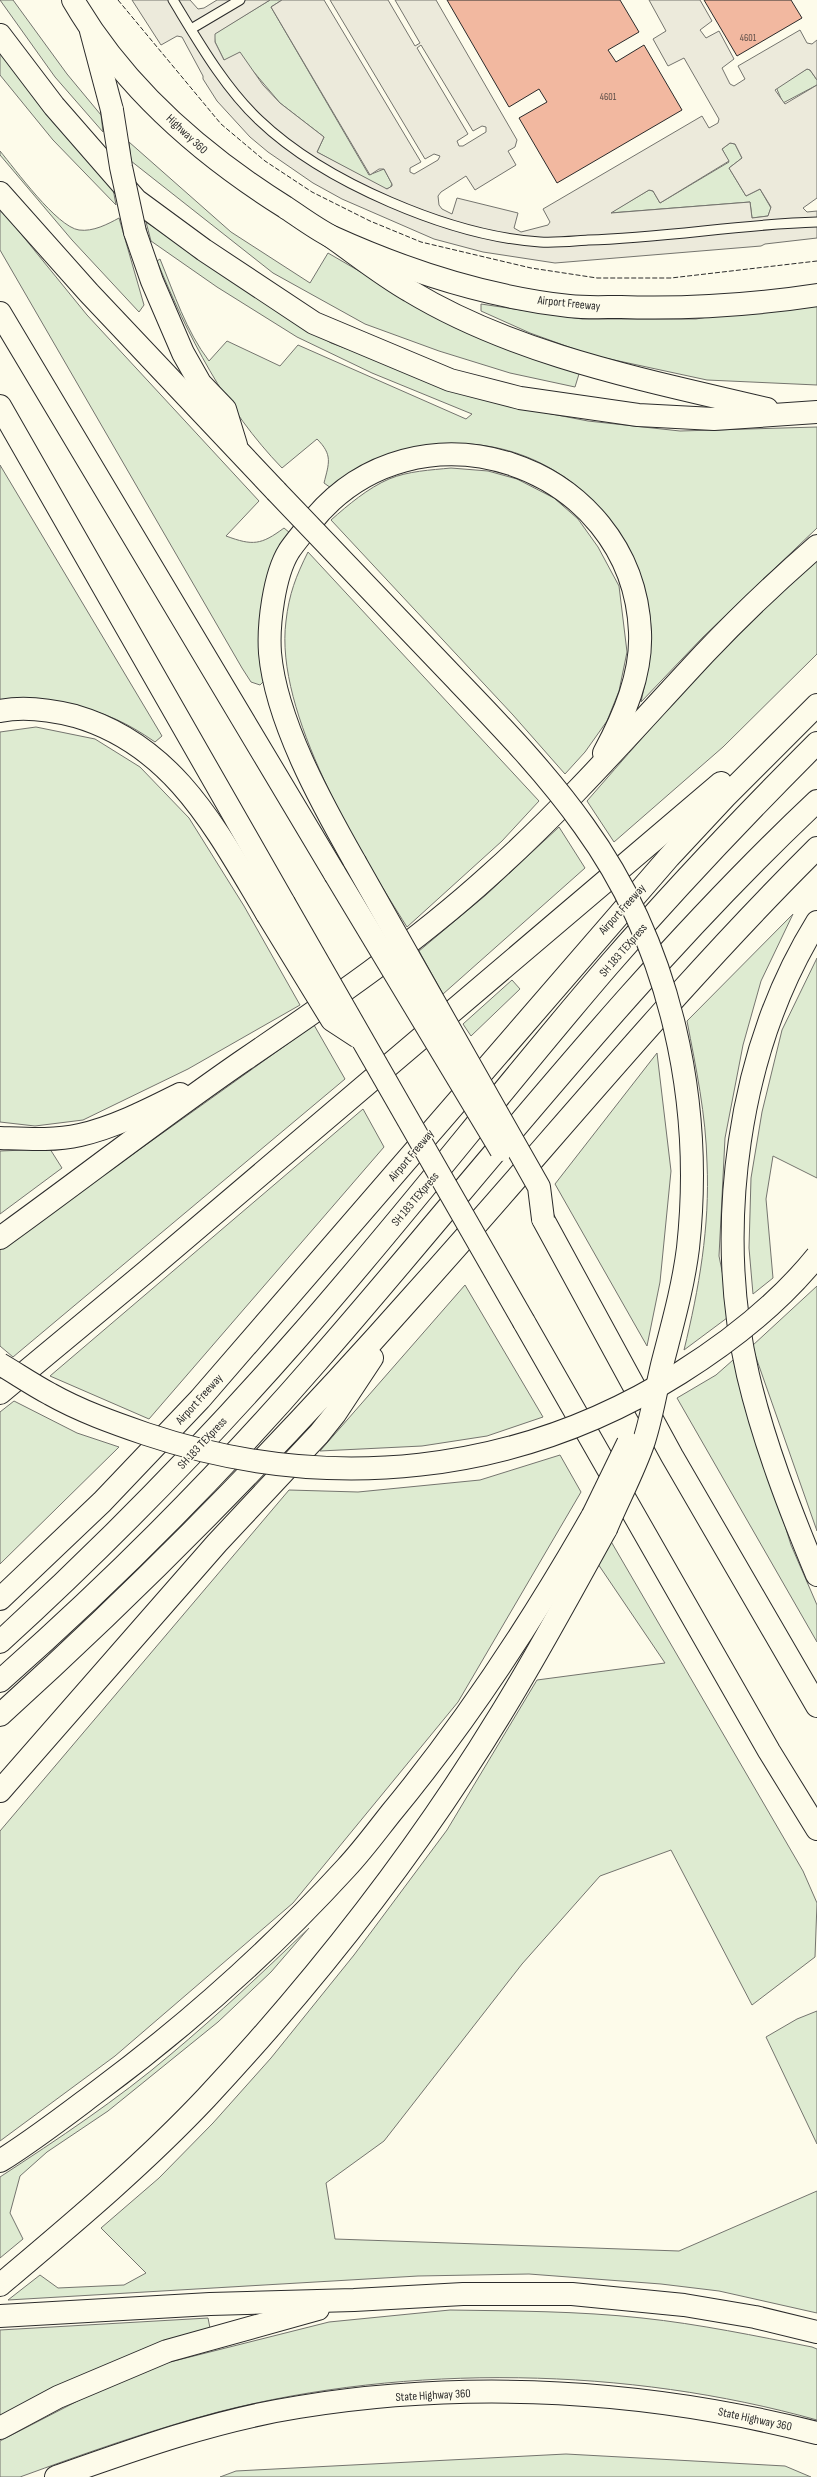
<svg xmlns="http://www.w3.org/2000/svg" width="817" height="2477" font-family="'Sofia Sans Condensed',sans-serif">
<rect width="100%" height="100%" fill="#fdfbea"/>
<g fill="#deebd1" stroke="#74746e">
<path d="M 0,0 L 13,0 L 67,74 L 101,115 L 103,132 L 55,77 Z"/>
<path d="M 270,0 L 282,0 L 271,7 L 369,175 L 384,169 L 392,184 L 390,188 L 384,189 L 317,152 L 324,137 L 280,103 L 253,71 L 224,60 L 215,42 L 214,34 Z"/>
<path d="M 0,52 L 112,183 L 116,205 L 53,140 L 0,75 Z"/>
<path d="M 807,69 L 810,70 L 817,80 L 817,85 L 783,103 L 776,87 Z"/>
<path d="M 129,142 L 231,232 L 310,283 L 328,253 L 435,315 L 579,374 L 575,387 L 510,373 L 439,351 L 365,324 L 273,273 L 131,161 Z"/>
<path d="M 730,143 L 735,144 L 742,158 L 729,168 L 746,196 L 760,189 L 771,208 L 768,216 L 752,218 L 750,202 L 610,213 L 649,190 L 653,191 L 660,203 L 729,162 L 722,149 Z"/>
<path d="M 0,151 C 15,169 57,227 79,230 C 93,232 108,224 119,218 L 144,305 L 139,312 L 72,240 L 0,155 Z"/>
<path d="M 0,208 L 87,315 L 259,501 L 226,536 C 253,546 261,545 284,528 L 290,533 L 261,620 L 259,651 L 267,678 L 260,685 L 251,682 L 242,668 L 0,250 Z"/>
<path d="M 146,222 L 331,343 L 500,404 L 588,421 L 680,431 L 817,427 L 817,528 L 703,637 L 641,702 C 647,673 655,642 649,612 C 620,458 456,393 331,488 L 324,483 C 329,463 333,455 317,439 L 282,468 C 225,409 188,336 157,261 L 160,259 C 174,293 186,331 209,361 L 227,341 L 280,366 L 298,345 L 466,419 L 472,414 L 372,373 L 297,337 L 217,287 L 151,241 Z"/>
<path d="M 817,298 L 817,385 L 707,380 L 591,355 L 530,333 L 481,311 L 481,304 L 582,319 L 696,319 Z"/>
<path d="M 0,465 L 162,736 L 155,742 C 99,703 65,703 0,703 Z"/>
<path d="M 451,468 L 488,471 L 517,479 L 554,498 L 578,519 L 598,547 L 619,586 L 627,652 L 619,691 L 607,721 L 585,752 L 565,774 L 513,715 L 331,520 C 348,505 368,488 389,479 C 408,471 431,470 451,468 Z"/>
<path d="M 308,552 L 539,801 L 502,841 L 407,927 C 359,851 274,712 286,621 C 289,594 296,576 308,552 Z"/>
<path d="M 817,561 L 817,654 L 723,747 L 614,842 L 587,801 C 661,716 732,635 817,561 Z"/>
<path d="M 36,727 L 95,739 L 140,767 L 189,818 L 244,906 L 300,1005 L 188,1069 L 83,1120 L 35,1126 L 0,1122 L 0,732 Z"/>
<path d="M 559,827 L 585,868 L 443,994 L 419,951 L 486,895 Z"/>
<path d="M 793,914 L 761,981 L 743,1045 L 725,1138 L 719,1256 L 731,1315 L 684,1350 C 699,1289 710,1226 707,1163 C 706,1115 696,1068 687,1021 Z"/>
<path d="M 817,958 L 817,1178 L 773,1156 L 766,1199 L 773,1278 L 753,1294 L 749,1248 L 751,1178 L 762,1112 L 782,1030 Z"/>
<path d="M 512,980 L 520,989 L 471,1036 L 463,1024 Z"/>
<path d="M 314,1025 L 345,1079 L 13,1357 L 0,1346 L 0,1249 Z"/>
<path d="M 657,1053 L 671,1171 L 660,1282 L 647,1346 L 555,1184 Z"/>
<path d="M 363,1109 L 384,1147 L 149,1419 L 50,1376 Z"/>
<path d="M 50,1149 L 62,1168 L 0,1214 L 0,1151 Z"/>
<path d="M 465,1285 L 543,1417 L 487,1436 L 422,1446 L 320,1451 Z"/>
<path d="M 817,1286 L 817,1531 L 752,1346 Z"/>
<path d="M 733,1360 L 791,1545 L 817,1605 L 817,1642 L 677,1398 L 716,1375 Z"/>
<path d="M 14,1401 L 77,1433 L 119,1447 L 0,1564 L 0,1412 Z"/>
<path d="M 560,1455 L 581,1492 L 458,1702 L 293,1903 L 115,2056 L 0,2141 L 0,1831 L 289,1490 L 358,1492 L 480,1480 Z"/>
<path d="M 609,1538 L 803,1871 L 817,1903 L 815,1957 L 752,2005 L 671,1850 L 600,1876 L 522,1964 L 384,2141 L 326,2183 L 335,2239 L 679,2251 L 817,2191 L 817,2313 L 719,2291 L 661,2284 L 529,2274 L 418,2276 L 8,2300 L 40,2275 L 58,2288 L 124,2285 L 146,2273 L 101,2228 L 159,2178 L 213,2123 L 271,2058 L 354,1955 L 447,1830 L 537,1680 L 665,1663 L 598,1564 Z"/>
<path d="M 309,1928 L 271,1972 L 218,2022 L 108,2111 L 47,2152 L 20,2176 L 10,2213 L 23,2239 L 0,2258 L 0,2177 C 58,2139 117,2100 170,2055 C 219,2014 264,1971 309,1928 Z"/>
<path d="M 817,2011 L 817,2144 L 766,2037 L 797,2019 Z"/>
<path d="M 450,2310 C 514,2311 578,2311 642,2318 C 699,2324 756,2336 812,2347 L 817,2349 L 817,2420 C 628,2367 409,2363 218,2412 C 151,2430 86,2453 20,2477 L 0,2477 L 0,2441 L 95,2392 L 166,2363 L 329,2322 Z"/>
<path d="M 208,2318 L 210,2328 L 0,2418 L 0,2330 Z"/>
<path d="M 566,2454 L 785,2466 L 811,2477 L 220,2477 L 236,2471 Z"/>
</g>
<path fill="#eceadb" stroke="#74746e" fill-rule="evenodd" d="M 132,0 L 190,0 L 198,9 L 204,8 L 217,0 L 270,0 L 215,34 L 215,42 L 224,60 L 240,52 L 263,85 L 280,103 L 324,137 L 317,152 L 387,189 L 392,186 L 392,184 L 384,169 L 379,169 L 370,175 L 271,7 L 282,0 L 324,0 L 421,162 L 410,168 L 410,172 L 414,174 L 438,160 L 440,156 L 434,154 L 425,159 L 330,0 L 388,0 L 415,46 L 420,43 L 395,0 L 436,0 L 517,140 L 515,147 L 508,151 L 516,165 L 475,190 L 466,176 L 441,192 L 438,196 L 439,205 L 442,209 L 452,214 L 457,198 L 518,213 L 514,228 L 521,232 L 548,225 L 550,222 L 543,209 L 702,116 L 709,128 L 718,123 L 719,119 L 684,58 L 668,66 L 653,39 L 666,31 L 649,0 L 700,0 L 712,21 L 700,30 L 706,38 L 719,31 L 734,59 L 722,68 L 730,84 L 734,86 L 745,79 L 738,66 L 800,30 L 807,43 L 812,44 L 817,40 L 817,80 L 810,70 L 807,69 L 775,90 L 785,104 L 817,85 L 817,198 L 803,208 L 807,212 L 817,211 L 817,238 L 765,244 L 761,246 L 555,263 L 483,252 L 434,239 L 342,199 L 313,183 L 268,152 L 250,137 L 217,101 L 203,79 L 203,76 L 182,37 L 177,36 L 161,45 ZM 421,45 L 473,131 L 482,126 L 486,127 L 486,132 L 463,146 L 459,146 L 457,141 L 468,134 L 417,48 ZM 730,143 L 735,144 L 742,158 L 729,168 L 746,196 L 760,189 L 771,207 L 768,216 L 752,218 L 750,202 L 611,213 L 649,190 L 653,191 L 660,203 L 729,161 L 722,149 Z"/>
<g fill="#f2b8a0" stroke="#2b2b2b">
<path d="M 447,0 L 620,0 L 639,32 L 608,50 L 616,62 L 644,45 L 682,110 L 557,183 L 519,118 L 547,102 L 539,89 L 509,107 Z"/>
<path d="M 704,0 L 791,0 L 802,18 L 737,56 Z"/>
</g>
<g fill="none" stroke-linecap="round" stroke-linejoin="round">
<g stroke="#2b2b2b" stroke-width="11">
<g id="service">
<path d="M 173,0 C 198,41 224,87 259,120 C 324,182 450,236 540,242 C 556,243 573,241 588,240 C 665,238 741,224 817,222"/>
<path d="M 191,29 L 240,0"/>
</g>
</g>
<g stroke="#2b2b2b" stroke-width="24">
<g id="secondary">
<path d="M 73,0 C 123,86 202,155 285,207 C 300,217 316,229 332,237 C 407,271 488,297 569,306 C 586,308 604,307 621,307 C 686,309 752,305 817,295"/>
<path d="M 56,2477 C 135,2449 216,2420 299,2407 C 471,2379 648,2390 817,2433"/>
</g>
</g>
<g stroke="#2b2b2b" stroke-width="24">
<g id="motorway">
<path d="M 91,31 L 112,110"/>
<path d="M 0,35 L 54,106 L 136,200 L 204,250 L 314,323 L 450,380 L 520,398 L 638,415 L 714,419 L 817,412"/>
<path d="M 0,193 L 89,293 L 276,491"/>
<path d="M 135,232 L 152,281 L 183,353 L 200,383 L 225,409 L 236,445"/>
<path d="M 330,236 C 356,254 382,275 410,291 C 518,356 646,380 767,409"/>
<path d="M 0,313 L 335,874"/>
<path d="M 0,406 L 284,903"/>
<path d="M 0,711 C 24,706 51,710 75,716 C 175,745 217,831 267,914"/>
<path d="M 355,862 C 321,802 276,721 270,653 C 268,625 274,575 289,551 C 295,542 303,533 309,525 C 414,389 633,463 640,632 C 642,674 624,716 604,753"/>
<path d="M 817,922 C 737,1051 714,1228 748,1375 C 764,1443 790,1510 817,1575"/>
<path d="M 0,1138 C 27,1139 54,1141 80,1135 C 115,1127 148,1110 180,1094"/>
<path d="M 543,1219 L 672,1456 L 817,1706"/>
<path d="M 0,1238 C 82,1179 161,1117 244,1060 C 329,1002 414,944 490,875 C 567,806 634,729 704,654 C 740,616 778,580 817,546"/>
<path d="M 524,1322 L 769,1751 L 817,1829"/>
<path d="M 0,1393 L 147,1271 L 721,783"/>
<path d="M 0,1599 L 102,1502 L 200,1399 L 669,857 L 725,797 L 817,705"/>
<path d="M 0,1642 C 104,1547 202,1447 295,1341 C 403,1219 502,1089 608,966 C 675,889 745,815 817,743"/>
<path d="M 0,1681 C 112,1582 217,1477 315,1364 C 480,1175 634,973 817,801"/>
<path d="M 0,1715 C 147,1582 281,1445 412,1297 C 547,1147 674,990 817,848"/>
<path d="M 0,1791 L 217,1543 L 319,1434 L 335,1414 L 372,1358"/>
<path d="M 0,2161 C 34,2140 66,2115 98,2091 C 187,2025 271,1950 346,1868 C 362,1851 376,1832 391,1813 C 468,1720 533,1620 593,1515"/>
<path d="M 0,2285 C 71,2225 143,2165 207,2097 C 317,1979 418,1850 502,1712 C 539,1652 572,1590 606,1529"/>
<path d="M 0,2316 L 210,2304 L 354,2300 L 463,2294 L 572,2294 L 684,2305 L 755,2317 L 817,2332"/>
<path d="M 0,2428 L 58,2397 L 167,2351 L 318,2309"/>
</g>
</g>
<use href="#service" stroke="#fdfbea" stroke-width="9"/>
<use href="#secondary" stroke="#fdfbea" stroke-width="22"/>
<use href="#motorway" stroke="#fdfbea" stroke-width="22"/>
<g stroke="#2b2b2b" stroke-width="24" stroke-linecap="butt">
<g id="motorway-bridge">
<path d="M 112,110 L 121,167 L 135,232"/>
<path d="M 276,491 C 334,551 392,612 450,673 C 497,722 545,771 584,826 C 671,946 704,1102 688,1248 C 683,1288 672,1326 662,1365 C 656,1390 652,1416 644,1441 C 634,1471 618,1500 606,1529"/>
<path d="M 355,862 L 539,1187 L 543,1219"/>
<path d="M 335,874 L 501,1150"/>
<path d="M 284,903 L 524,1322"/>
<path d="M 267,914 L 332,1020 L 358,1037"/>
<path d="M 0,1364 C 17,1374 33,1385 50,1394 C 80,1411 114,1423 146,1434 C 327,1495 518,1475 680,1373 C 731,1341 779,1303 817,1256"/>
<path d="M 593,1515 L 628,1443"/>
</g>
</g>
<use href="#motorway-bridge" stroke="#fdfbea" stroke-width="22"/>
<path stroke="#2b2b2b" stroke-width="1" stroke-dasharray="5 2" stroke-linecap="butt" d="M 118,0 L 221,124 L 265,161 L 312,192 L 370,221 L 421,242 L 531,268 L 597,278 L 671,278 L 817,261"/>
</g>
<g text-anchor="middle" stroke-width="3" stroke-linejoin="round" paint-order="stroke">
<g font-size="10" fill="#5d4e48">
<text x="748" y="41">4601</text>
<text x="608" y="100">4601</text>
</g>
<g font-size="12" fill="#2b2b2b" stroke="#fdfbea">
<text transform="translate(187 134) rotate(43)" y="4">Highway 360</text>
<text transform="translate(569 303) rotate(6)" y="4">Airport Freeway</text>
<text transform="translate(622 909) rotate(-48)" y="4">Airport Freeway</text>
<text transform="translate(623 950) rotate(-49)" y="4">SH 183 TEXpress</text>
<text transform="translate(411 1155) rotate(-50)" y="4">Airport Freeway</text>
<text transform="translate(415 1199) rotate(-50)" y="4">SH 183 TEXpress</text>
<text transform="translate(199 1399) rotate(-48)" y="4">Airport Freeway</text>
<text transform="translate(202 1443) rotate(-47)" y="4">SH 183 TEXpress</text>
<text transform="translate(433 2395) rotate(-3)" y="4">State Highway 360</text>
<text transform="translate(755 2419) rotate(12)" y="4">State Highway 360</text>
</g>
</g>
</svg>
